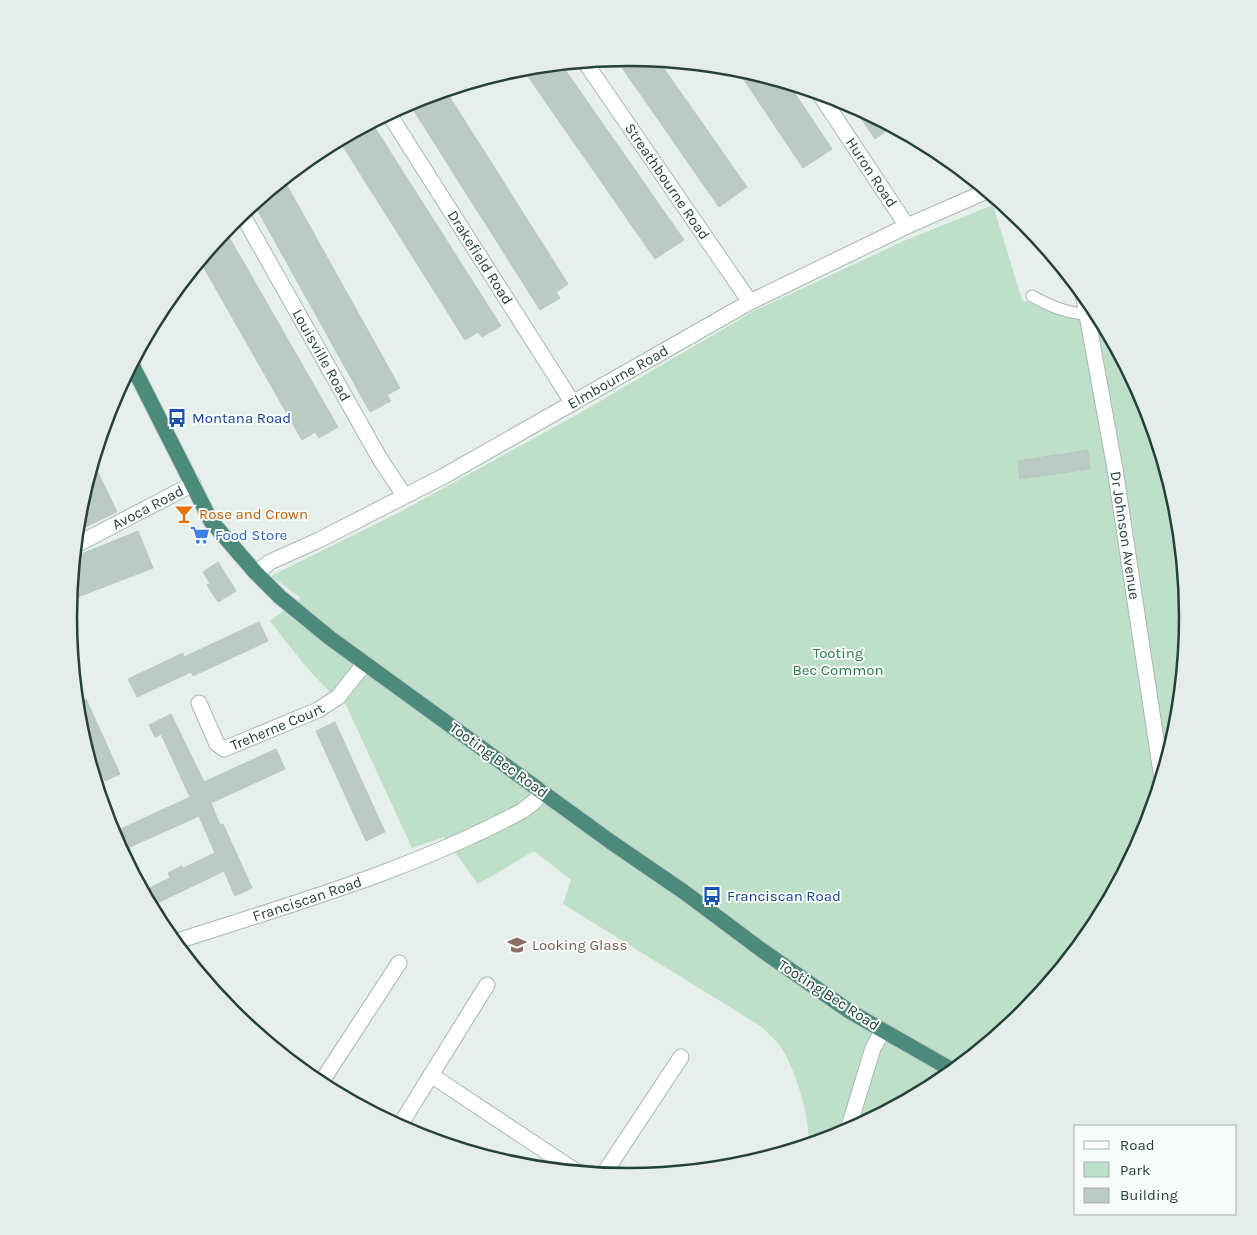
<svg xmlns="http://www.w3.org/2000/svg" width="1257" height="1235" font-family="Karla,sans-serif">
<rect width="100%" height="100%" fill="#e6efeb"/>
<path fill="#bfe0c8" d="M 993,205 L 1022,300 L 1063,316 L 1101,319 L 1146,403 L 1178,509 L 1188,618 L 1178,727 L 1146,832 L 1094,929 L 1024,1014 L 939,1083 L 843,1135 L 809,1145 C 809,1114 797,1074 781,1047 C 776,1040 768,1034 762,1027 L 563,904 L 571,880 L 534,851 L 478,884 L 444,837 L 412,848 L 346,705 C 317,684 292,649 270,621 L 301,598 L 271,576 L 402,511 L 578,414 L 754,311 L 906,240 Z"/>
<g fill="#bbcac4" stroke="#b8c9c2">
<path d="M 629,58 L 658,60 L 747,187 L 719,207 L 616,59 Z"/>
<path d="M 561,64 L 684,240 L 655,259 L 522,68 Z"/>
<path d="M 736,68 L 788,83 L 832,149 L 803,168 Z"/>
<path d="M 446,91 L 568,284 L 556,292 L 560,298 L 540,310 L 409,103 Z"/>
<path d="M 852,105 L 875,117 L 892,127 L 875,139 Z"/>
<path d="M 372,123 L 501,326 L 482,337 L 478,332 L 465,340 L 339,140 Z"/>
<path d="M 284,180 L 400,388 L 387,395 L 391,401 L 370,412 L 254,204 Z"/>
<path d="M 225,230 L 338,427 L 319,438 L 315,432 L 302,440 L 200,261 Z"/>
<path d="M 1088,450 L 1090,469 L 1020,479 L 1018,461 Z"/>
<path d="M 93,462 L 117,512 L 77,531 L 79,508 Z"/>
<path d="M 138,531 L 153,568 L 70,600 L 74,557 Z"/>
<path d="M 218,562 L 236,591 L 218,602 L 207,585 L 210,584 L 203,572 Z"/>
<path d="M 259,622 L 268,641 L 193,676 L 191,672 L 137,697 L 128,679 L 183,653 L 184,657 Z"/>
<path d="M 86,699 L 120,774 L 105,781 L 79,726 L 77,703 Z"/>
<path d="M 171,714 L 204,782 L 276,749 L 285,769 L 211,803 L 220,825 L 223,824 L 252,888 L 235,896 L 224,871 L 151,906 L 143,891 L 170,878 L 168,873 L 182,866 L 183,868 L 215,853 L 199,816 L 121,851 L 112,833 L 190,797 L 161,734 L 155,737 L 149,725 Z"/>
<path d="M 335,722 L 385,832 L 366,841 L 316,731 Z"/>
</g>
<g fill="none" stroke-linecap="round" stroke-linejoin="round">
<g stroke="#a8b8b2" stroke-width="13">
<path id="pedestrian" d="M 1032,296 C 1050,306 1066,313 1086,314"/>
</g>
<g stroke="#a8b8b2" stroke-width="17">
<g id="minor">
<path id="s1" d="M 585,62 L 750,302"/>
<path id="s2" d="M 819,93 L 907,226"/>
<path id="s3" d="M 389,114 L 572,402"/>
<path id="s4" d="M 242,214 L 380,459 L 404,495"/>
<path id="s5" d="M 1083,293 L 1115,469 L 1162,779"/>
<path id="s6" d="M 76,545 L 193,484"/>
<path id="s7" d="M 256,573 L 270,562 L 319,540 L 444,476 L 750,302 L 907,226 L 987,191"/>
<path id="s8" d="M 199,703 L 217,744 L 224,749 L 318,710 L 338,697 L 365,663"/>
<path d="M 431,1075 L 487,985"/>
<path d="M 320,1084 L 399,963"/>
<path d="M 399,1127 L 431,1075 L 577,1172"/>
<path d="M 603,1175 L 681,1057"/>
</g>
</g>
<g stroke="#a8b8b2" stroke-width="17">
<g id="tertiary">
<path id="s9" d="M 174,942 C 292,904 412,870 522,811 L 535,801 L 542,791"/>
</g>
</g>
<g stroke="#a4bbb3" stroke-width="17">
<path id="secondary" d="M 847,1133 L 873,1048 L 883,1030"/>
</g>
<g stroke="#c2cac8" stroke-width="17">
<path id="trunk" d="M 132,365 L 211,521 L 256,573 L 280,597 L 330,638 L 611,842 L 684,892 L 763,951 L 849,1011 L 954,1071"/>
</g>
<use href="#pedestrian" stroke="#fff" stroke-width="11"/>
<use href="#minor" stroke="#fff" stroke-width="15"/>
<use href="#tertiary" stroke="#fff" stroke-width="15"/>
<use href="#secondary" stroke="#fff" stroke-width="15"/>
<use href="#trunk" stroke="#4c8a7c" stroke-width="15"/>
</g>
<defs>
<g id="bus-bare" transform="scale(1.5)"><path d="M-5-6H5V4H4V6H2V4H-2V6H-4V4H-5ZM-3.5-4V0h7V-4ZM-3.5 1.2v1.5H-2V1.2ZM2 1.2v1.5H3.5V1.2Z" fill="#1a4fb4" stroke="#f7fbf9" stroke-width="2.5" paint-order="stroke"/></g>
<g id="bar-bare" transform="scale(1.5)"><path d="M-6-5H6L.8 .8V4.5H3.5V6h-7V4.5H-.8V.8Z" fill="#e8710a" stroke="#f7fbf9" stroke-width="2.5" paint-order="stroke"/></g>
<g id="supermarket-bare" transform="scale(1.5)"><path d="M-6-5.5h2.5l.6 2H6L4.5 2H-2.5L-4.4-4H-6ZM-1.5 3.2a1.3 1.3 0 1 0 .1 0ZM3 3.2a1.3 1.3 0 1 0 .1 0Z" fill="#3f7fe0" stroke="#f7fbf9" stroke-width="2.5" paint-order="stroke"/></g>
<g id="school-bare" transform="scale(1.5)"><path d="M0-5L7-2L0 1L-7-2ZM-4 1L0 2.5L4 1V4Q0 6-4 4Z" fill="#8d6e63" stroke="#f7fbf9" stroke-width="2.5" paint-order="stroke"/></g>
</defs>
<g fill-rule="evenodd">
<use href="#bus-bare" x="177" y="418"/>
<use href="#bar-bare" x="184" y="514"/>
<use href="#supermarket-bare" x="200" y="535"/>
<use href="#bus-bare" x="712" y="896"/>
<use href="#school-bare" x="517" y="945"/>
</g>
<g text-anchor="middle" stroke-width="4" stroke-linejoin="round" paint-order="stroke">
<g font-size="15" fill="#24423a" stroke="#f7fbf9">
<text dy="5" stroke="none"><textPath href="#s2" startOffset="95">Huron Road</textPath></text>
<text dy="5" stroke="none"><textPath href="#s1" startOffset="145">Streathbourne Road</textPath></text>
<text dy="5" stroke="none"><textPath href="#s3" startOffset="170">Drakefield Road</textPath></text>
<text dy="5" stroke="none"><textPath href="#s4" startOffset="162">Louisville Road</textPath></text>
<text dy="5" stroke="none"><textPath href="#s7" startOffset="412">Elmbourne Road</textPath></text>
<text dy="5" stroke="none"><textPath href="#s6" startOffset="81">Avoca Road</textPath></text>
<text dy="5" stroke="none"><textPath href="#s5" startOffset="246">Dr Johnson Avenue</textPath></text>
<text dy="5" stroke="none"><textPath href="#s8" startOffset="111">Treherne Court</textPath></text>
<text transform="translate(499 760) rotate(36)" y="5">Tooting Bec Road</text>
<text dy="5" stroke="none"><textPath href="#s9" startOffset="140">Franciscan Road</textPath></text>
<text transform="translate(829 995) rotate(33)" y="5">Tooting Bec Road</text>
</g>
<g font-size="15" fill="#164399" stroke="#f7fbf9" text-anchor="start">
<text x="192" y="423">Montana Road</text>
<text x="727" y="901">Franciscan Road</text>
</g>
<g font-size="15" fill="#c56008" stroke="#f7fbf9" text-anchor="start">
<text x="199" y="519">Rose and Crown</text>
</g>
<g font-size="15" fill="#366cbe" stroke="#f7fbf9" text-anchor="start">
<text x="215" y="540">Food Store</text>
</g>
<g font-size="15" fill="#2d7a4b" stroke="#f7fbf9">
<text x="838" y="658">Tooting<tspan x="838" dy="17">Bec Common</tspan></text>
</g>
<g font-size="15" fill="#785e54" stroke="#f7fbf9" text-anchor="start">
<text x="532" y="950">Looking Glass</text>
</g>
</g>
<path d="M0 0H1257V1235H0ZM77 617a551 551 0 1 1 1102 0a551 551 0 1 1-1102 0Z" fill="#e6ecea" fill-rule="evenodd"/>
<path fill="none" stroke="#24423a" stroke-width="2.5" d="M77 617a551 551 0 1 1 1102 0a551 551 0 1 1-1102 0Z"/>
<rect x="1074" y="1125" width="162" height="90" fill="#f7fbf9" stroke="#a3b1ad"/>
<rect x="1084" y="1141" width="25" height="8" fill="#ffffff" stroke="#a3b1ad"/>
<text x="1120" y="1150" font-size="15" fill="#24423a">Road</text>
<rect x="1084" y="1162" width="25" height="15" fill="#bfe0c8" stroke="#a3b1ad"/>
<text x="1120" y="1175" font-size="15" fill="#24423a">Park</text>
<rect x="1084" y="1188" width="25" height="15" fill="#bbcac4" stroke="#a3b1ad"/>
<text x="1120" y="1200" font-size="15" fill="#24423a">Building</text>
</svg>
